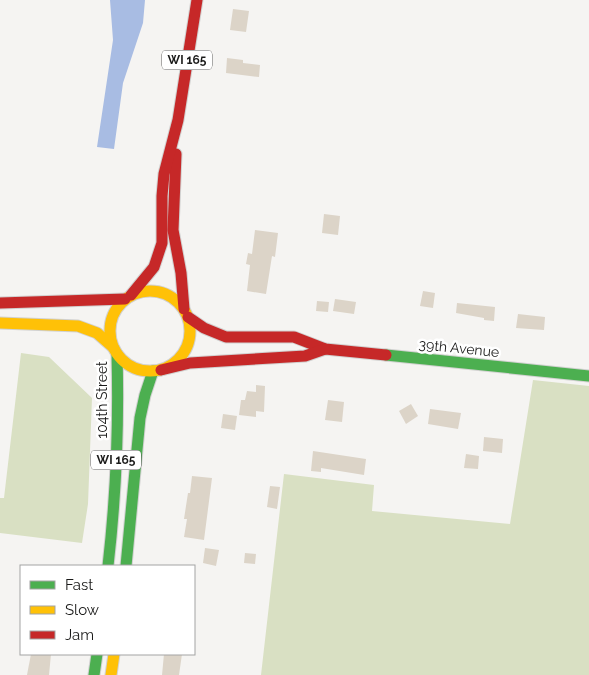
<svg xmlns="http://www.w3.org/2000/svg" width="589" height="675" font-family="Raleway,sans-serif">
<rect width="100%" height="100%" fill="#f5f4f2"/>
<g fill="#d9e0c3">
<path d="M 21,353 L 49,357 L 92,398 L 88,504 L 82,543 L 0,533 L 0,498 L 4,498 Z"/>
<path d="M 533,380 L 589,386 L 589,675 L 261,675 L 284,474 L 374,485 L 372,511 L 510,524 Z"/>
</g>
<path fill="#a8bce3" d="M 110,0 L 145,0 L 143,23 L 123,83 L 114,149 L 97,147 L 113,40 Z"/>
<g fill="#dcd4c8">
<path d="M 233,9 L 249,11 L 246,32 L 230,30 Z"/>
<path d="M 227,58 L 243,60 L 243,63 L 260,65 L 259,77 L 226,73 Z"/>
<path d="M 324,214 L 340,216 L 338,235 L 322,233 Z"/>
<path d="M 255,230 L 278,233 L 275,257 L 272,256 L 266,294 L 247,291 L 250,265 L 246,264 L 248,253 L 252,254 Z"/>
<path d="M 423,291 L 435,293 L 433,308 L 420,306 Z"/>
<path d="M 335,299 L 356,302 L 354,314 L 333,311 Z"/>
<path d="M 317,301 L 329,302 L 328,312 L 316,311 Z"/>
<path d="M 457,303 L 495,307 L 494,321 L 484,320 L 484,318 L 456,313 Z"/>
<path d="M 518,314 L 545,317 L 544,330 L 516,328 Z"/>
<path d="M 256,385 L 265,386 L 264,412 L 256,411 L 256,417 L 239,415 L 241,400 L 245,400 L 247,391 L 256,392 Z"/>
<path d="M 328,400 L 344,402 L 342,422 L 325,420 Z"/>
<path d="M 411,404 L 418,416 L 406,424 L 399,411 Z"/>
<path d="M 430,409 L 461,413 L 458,429 L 428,424 Z"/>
<path d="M 223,414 L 237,416 L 235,430 L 221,428 Z"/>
<path d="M 484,437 L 503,439 L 502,453 L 483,451 Z"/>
<path d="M 313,451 L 366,459 L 364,475 L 321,468 L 321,472 L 311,471 Z"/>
<path d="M 466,454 L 479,456 L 478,469 L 464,468 Z"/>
<path d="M 192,476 L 212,478 L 204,540 L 184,537 L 187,519 L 184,519 L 188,493 L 190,493 Z"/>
<path d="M 270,486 L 280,487 L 277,509 L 267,507 Z"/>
<path d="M 205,548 L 219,550 L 216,566 L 203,563 Z"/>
<path d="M 245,553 L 256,554 L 255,564 L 244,563 Z"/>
<path d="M 31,654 L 51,654 L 49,675 L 27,675 Z"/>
<path d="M 164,654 L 182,654 L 179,675 L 162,675 Z"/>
</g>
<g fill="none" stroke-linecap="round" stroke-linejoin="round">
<g stroke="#d1d1d0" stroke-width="13">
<g id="fast">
<path d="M 386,355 L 589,376"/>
<path d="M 108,566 C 116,496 119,425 117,354"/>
<path d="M 126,566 L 140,418 L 145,395 L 153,371"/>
<path d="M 94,675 L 97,654"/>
</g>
</g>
<g stroke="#d1d1d0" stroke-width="13">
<g id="slow">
<circle cx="150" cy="331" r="40"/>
<path d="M 0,323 L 78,326 L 97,333 L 113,347"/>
<path d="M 111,675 L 114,654"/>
</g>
</g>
<g stroke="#d1d1d0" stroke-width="13">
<g id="jam">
<path d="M 176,154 L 173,230 L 181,273 L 184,309"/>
<path d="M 131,295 L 154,267 L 162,243 L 162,196 L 164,174 L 178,120 L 197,0"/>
<path d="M 0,303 L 125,299"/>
<path d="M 188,317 L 204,328 L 226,337 L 294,337 L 325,349 L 386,355"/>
<path d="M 161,370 L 190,363 L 305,356 L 325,349"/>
</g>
</g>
<use href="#fast" stroke="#4caf50" stroke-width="11"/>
<use href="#slow" stroke="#ffc107" stroke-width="11"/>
<use href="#jam" stroke="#c62828" stroke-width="11"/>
</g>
<g text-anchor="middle" stroke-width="5" stroke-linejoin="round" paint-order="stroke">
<g fill="#fff" stroke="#5f5f5e" stroke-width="1">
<rect x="162" y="50.5" width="50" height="19" rx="4"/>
<rect x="91" y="450.5" width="50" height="19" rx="4"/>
</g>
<g font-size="12" font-weight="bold" fill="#1a1a19">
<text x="187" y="64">WI 165</text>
<text x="116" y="464">WI 165</text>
</g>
<g font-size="14" fill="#1a1a19" stroke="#fff">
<text transform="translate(459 348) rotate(6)" y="5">39th Avenue</text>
<text transform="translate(102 400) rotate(-90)" y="5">104th Street</text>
</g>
</g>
<rect x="20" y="565" width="175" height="90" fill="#ffffff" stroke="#a3a3a3"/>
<rect x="30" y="581" width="25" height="8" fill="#4caf50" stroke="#a3a3a3"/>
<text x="65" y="590" font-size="15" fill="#1a1a19">Fast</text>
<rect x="30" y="606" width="25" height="8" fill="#ffc107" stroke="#a3a3a3"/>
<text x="65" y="615" font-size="15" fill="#1a1a19">Slow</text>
<rect x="30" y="631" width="25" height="8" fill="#c62828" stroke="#a3a3a3"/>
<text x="65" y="640" font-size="15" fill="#1a1a19">Jam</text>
</svg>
